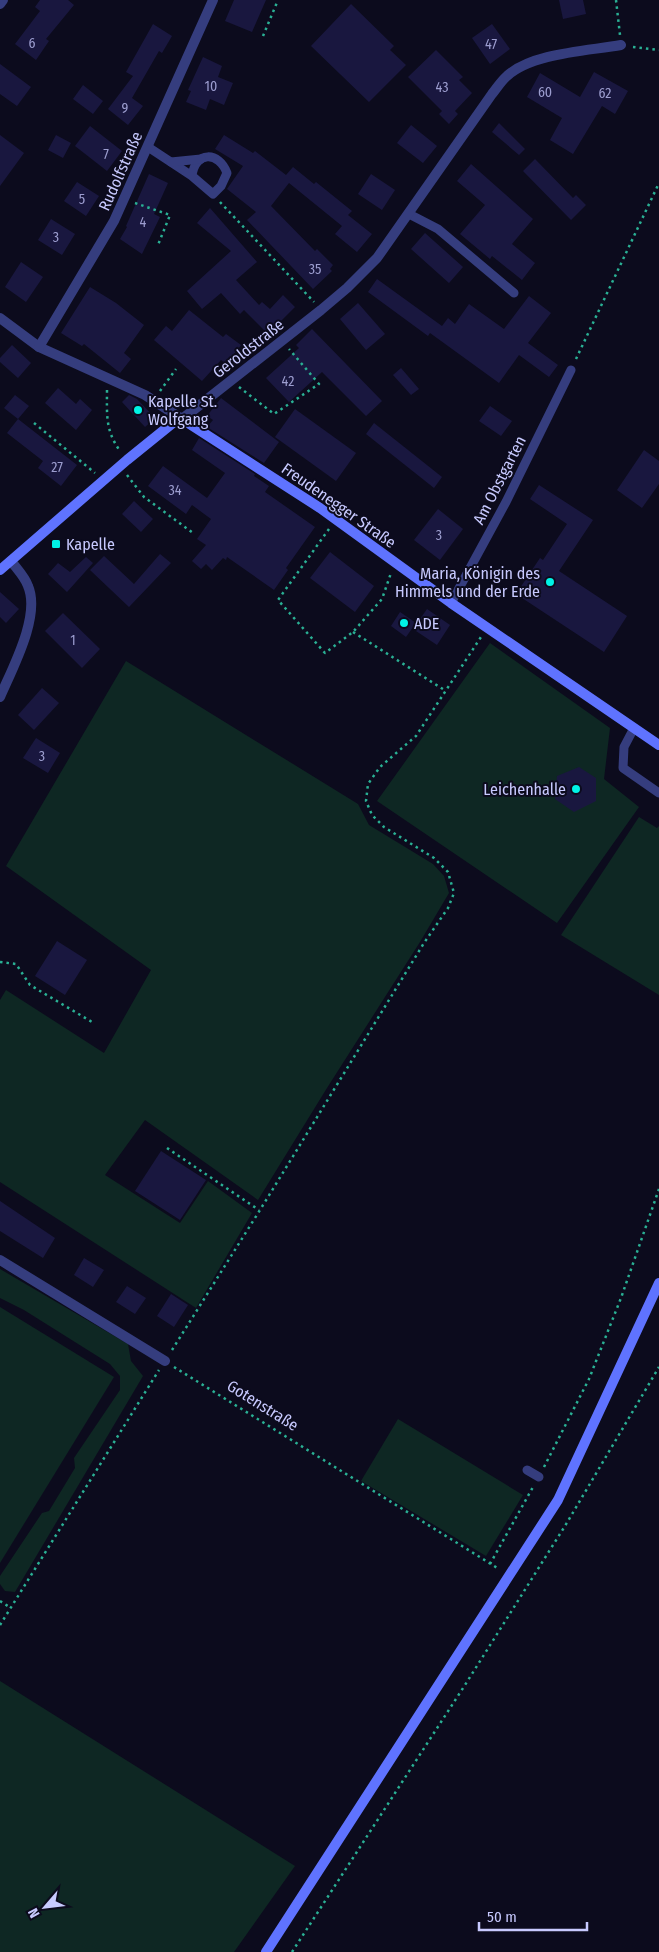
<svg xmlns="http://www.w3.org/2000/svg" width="659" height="1952" font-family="'Fira Sans Condensed',sans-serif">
<rect width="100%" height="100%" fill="#0c0b1d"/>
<g fill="#0e2723">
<path d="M 490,643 L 610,728 L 604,779 L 639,807 L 557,923 L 377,801 Z"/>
<path d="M 126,661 L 358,804 L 369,825 L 433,864 L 444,876 L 449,893 L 420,942 L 327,1088 L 258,1200 L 145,1120 L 105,1175 L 180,1223 L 208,1181 L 252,1213 L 196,1308 L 0,1182 L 0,1000 L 6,990 L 104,1053 L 151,970 L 6,866 Z"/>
<path d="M 639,817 L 657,828 L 659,826 L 659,995 L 561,935 Z"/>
<path d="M 0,1269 L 128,1344 L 131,1361 L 143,1376 L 15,1592 L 5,1591 L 0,1584 L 0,1576 L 42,1513 L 49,1511 L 75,1468 L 74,1458 L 120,1390 L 120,1376 L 110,1364 L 24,1310 L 0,1298 Z"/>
<path d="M 0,1307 L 114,1377 L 0,1563 Z"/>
<path d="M 398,1419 L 523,1495 L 486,1556 L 361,1481 Z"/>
<path d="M 0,1681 L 295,1866 L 234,1952 L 0,1952 Z"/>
</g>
<g fill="#19173f">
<path d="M 40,0 L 68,0 L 74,5 L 46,39 L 49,41 L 36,60 L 15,44 L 40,11 L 35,7 Z"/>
<path d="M 234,0 L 266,0 L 252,32 L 225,21 Z"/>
<path d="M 559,0 L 583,0 L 586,14 L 563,19 Z"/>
<path d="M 351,4 L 394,46 L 390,50 L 406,65 L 369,102 L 311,46 Z"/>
<path d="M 153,24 L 172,36 L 162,53 L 159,51 L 132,98 L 143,106 L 128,125 L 108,109 L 133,76 L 126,72 Z"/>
<path d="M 492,24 L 510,49 L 490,64 L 472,38 Z"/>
<path d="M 436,50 L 463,77 L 459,80 L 472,93 L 455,111 L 458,114 L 449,124 L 439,114 L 442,111 L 408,77 Z"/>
<path d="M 203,57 L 222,66 L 218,77 L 233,83 L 224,105 L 210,99 L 206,110 L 186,102 L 191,91 L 188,90 Z"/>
<path d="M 0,64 L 31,87 L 17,106 L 0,94 Z"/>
<path d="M 594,72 L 628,91 L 615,114 L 602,106 L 573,154 L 550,140 L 562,118 L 527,97 L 540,73 L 580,97 Z"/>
<path d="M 83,85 L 103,101 L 93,114 L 73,99 Z"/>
<path d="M 499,123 L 525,149 L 519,155 L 492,132 Z"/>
<path d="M 411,125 L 437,146 L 423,163 L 397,143 Z"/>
<path d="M 90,126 L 122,151 L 107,171 L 75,146 Z"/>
<path d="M 0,135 L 24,153 L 0,186 Z"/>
<path d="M 56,135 L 71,143 L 63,158 L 48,150 Z"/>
<path d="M 224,135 L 253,153 L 255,151 L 286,175 L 293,167 L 314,184 L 316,182 L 352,211 L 348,215 L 372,234 L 357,252 L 335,234 L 342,226 L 289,183 L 271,206 L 315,251 L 317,249 L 333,265 L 330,269 L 332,271 L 313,289 L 247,220 L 256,212 L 227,189 L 243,166 L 215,149 Z"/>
<path d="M 535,159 L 573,198 L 576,195 L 586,205 L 571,220 L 523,171 Z"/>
<path d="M 471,164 L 533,219 L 512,244 L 535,263 L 522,280 L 492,256 L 490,259 L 460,234 L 485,205 L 457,181 Z"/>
<path d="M 149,174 L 168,183 L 154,214 L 160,217 L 142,254 L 120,239 L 127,227 L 126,226 Z"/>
<path d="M 371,174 L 395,190 L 382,210 L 358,194 Z"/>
<path d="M 77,182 L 99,196 L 86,216 L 64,201 Z"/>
<path d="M 210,208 L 257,262 L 236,280 L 259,305 L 262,302 L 270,309 L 283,295 L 295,307 L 268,334 L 244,310 L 240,314 L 221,293 L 202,309 L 187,291 L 231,251 L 197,223 Z"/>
<path d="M 51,219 L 75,234 L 62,255 L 38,240 Z"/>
<path d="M 425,233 L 463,267 L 449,283 L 411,249 Z"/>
<path d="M 21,262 L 43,277 L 26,302 L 5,287 Z"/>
<path d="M 377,279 L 442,326 L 448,318 L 455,324 L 469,304 L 504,329 L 529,296 L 551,313 L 528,343 L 558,365 L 549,377 L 519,355 L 499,383 L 430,333 L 428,336 L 368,292 Z"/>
<path d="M 90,287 L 116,303 L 144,325 L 124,353 L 131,359 L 120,373 L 84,344 L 82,346 L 61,333 Z"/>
<path d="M 358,303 L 385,334 L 366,350 L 340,319 Z"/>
<path d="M 189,310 L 223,337 L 226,334 L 241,345 L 226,364 L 221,360 L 202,381 L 154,340 L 166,326 L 172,331 Z"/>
<path d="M 312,329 L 382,401 L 366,416 L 322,372 L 289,402 L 266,378 L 299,348 L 296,345 Z"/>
<path d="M 12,345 L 31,363 L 18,378 L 0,362 L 0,358 Z"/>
<path d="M 401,368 L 419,389 L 411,395 L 393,375 Z"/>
<path d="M 58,388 L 76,404 L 80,399 L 92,410 L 76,430 L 45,403 Z"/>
<path d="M 15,395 L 29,406 L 18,419 L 4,408 Z"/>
<path d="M 129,395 L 137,399 L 155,418 L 145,427 L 122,402 Z"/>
<path d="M 221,398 L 279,442 L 264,463 L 207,427 L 213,420 L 207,416 Z"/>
<path d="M 490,406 L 512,421 L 501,436 L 479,421 Z"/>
<path d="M 295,409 L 356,453 L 336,481 L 275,437 Z"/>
<path d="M 18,419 L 77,465 L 61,486 L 38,468 L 43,461 L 7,433 Z"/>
<path d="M 374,423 L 442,477 L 434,488 L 366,434 Z"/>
<path d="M 199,438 L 255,474 L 254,476 L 269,486 L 265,492 L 315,527 L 286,568 L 288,570 L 274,590 L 227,557 L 226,560 L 223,558 L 212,570 L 206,564 L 201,569 L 192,561 L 206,545 L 197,539 L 211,519 L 192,505 L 186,514 L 148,486 L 163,466 L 207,498 L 225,473 L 192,450 Z"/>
<path d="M 644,450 L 659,461 L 659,484 L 642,508 L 617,490 Z"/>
<path d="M 539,485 L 593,520 L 559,571 L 627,616 L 604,652 L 516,594 L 540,558 L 543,560 L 567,524 L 530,499 Z"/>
<path d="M 134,501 L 153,519 L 141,532 L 122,514 Z"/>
<path d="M 438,509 L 463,529 L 440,560 L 414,540 Z"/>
<path d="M 330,552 L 374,586 L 355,612 L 310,578 Z"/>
<path d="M 160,554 L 171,563 L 129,607 L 90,570 L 104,556 L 134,584 Z"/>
<path d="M 86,557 L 93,563 L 67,592 L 48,574 L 58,563 L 70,572 Z"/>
<path d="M 0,592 L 19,609 L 6,623 L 0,617 Z"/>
<path d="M 427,609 L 450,625 L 437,645 L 413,629 Z"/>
<path d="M 400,612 L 416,623 L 406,637 L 391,626 Z"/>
<path d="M 63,613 L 100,649 L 82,668 L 45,631 Z"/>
<path d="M 42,688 L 59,703 L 34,730 L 18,715 Z"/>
<path d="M 36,738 L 60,753 L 48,773 L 23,758 Z"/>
<path d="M 579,767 L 596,778 L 596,801 L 574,812 L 555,799 L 557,776 Z"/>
<path d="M 57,941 L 87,960 L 65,995 L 35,976 Z"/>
<path d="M 161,1151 L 206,1180 L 180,1220 L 135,1191 Z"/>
<path d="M 0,1201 L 55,1238 L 43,1258 L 0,1231 Z"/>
<path d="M 84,1258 L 104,1270 L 93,1287 L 74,1275 Z"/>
<path d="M 127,1286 L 146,1298 L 135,1314 L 116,1302 Z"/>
<path d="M 171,1294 L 188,1305 L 174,1327 L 157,1316 Z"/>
</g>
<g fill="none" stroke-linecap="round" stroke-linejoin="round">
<g stroke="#2ab094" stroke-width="2.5" stroke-dasharray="2.5 4" stroke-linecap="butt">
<path d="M 616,0 L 620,35"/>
<path d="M 263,36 L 278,0"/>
<path d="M 633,47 L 659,50"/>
<path d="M 220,202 L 314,302"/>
<path d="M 135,203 L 170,215 L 158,245"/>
<path d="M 576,359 L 659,183"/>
<path d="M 239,387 L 274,414 L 319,384 L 289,349"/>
<path d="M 107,390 C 107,414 105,430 120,451"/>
<path d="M 160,391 L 176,369"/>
<path d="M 34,423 L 95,473"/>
<path d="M 127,475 L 144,497 L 193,533"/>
<path d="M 329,529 L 278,600 L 325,653 L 353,632 L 382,599 L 391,573"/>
<path d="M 353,632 L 446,691"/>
<path d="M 0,962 L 16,964 L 30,985 L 92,1022"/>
<path d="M 167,1148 L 259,1210"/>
<path d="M 172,1350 L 260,1210 L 424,943 L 448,908 L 454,893 L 448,872 L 434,858 L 384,827 L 372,815 L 366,801 L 368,784 L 380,767 L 416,736 L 481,637"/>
<path d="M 174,1367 L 499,1569"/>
<path d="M 544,1467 L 589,1379 L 621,1298 L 659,1189"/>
<path d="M 490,1564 L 533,1487"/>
<path d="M 0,1601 L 11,1608"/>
<path d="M 0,1625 L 159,1370"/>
<path d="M 292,1952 L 465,1685 L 565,1526 L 659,1367"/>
</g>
<g stroke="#353d7e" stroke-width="9">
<path d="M 148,147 L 192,176 L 213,194 L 221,186 L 227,173 C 219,151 195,151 192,176"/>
<path d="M 171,162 L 201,159"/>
<path d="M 409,214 L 438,229 L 514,293"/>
<path d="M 451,603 L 506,502 L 571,370"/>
<path d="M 634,728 L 624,747 L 623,768 L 659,793"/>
<path d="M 527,1470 L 539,1477"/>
</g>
<g stroke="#353d7e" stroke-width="10">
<path d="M 0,4 L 3,0"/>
<path d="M 0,318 L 39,347 L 145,395 L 182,419 L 321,310 L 347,288 L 377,258 L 492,94 C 497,88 501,81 507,76 C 532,53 588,51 621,45"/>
<path d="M 39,347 L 114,221 L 213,0"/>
<path d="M 0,697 C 12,669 41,616 28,586 C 25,577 17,569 11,561"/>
<path d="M 0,1260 L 165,1361"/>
</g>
<g stroke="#5f73ff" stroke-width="10">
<path d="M 0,570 L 127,460 L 174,422 L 182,419 L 320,508 L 451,603 L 659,745"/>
<path d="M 266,1952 L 558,1500 L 659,1283"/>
</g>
</g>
<g fill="#00f3e6" stroke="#0c0b1d" stroke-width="2">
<circle cx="138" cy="410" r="5"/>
<rect x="51" y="539" width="10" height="10" rx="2.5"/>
<circle cx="550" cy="582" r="5"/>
<circle cx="404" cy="623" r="5"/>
<circle cx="576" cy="789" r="5"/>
</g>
<g text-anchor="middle" stroke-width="4" stroke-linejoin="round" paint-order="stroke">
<g font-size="14" fill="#9c9dcf">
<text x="32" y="48">6</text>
<text x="491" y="49">47</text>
<text x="211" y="91">10</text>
<text x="442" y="92">43</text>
<text x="545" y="97">60</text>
<text x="605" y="98">62</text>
<text x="125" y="113">9</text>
<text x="106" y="159">7</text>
<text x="82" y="204">5</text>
<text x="143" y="227">4</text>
<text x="56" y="242">3</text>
<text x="315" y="274">35</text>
<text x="288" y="386">42</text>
<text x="57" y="472">27</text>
<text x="175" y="495">34</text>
<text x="439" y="540">3</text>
<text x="73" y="645">1</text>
<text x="42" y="761">3</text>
</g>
<g font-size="16" fill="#c8caff" stroke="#0c0b1d">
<text transform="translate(120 171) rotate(-66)" y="6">Rudolfstraße</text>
<text transform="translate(248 348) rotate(-38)" y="6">Geroldstraße</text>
<text transform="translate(499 480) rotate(-63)" y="6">Am Obstgarten</text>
<text transform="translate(339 505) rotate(35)" y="6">Freudenegger Straße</text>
<text transform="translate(263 1405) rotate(32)" y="6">Gotenstraße</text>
</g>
<g font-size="16" fill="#c8caff" stroke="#0c0b1d" text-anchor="start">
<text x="148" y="407">Kapelle St.<tspan x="148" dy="18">Wolfgang</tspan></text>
<text x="66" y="550">Kapelle</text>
<text x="540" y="579" text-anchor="end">Maria, Königin des<tspan x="540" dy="18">Himmels und der Erde</tspan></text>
<text x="414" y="629">ADE</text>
<text x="566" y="795" text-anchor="end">Leichenhalle</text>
</g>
</g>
<g transform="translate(45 1907) rotate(242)" stroke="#0c0b1d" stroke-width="4" paint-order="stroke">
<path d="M0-4L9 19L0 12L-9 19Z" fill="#c8caff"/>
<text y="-8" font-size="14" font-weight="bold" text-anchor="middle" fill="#c8caff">N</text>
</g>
<path d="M479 1922v8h108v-8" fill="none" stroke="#c8caff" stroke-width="2.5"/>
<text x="487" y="1922" font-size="15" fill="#c8caff" stroke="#0c0b1d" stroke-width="4" paint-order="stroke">50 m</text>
</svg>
